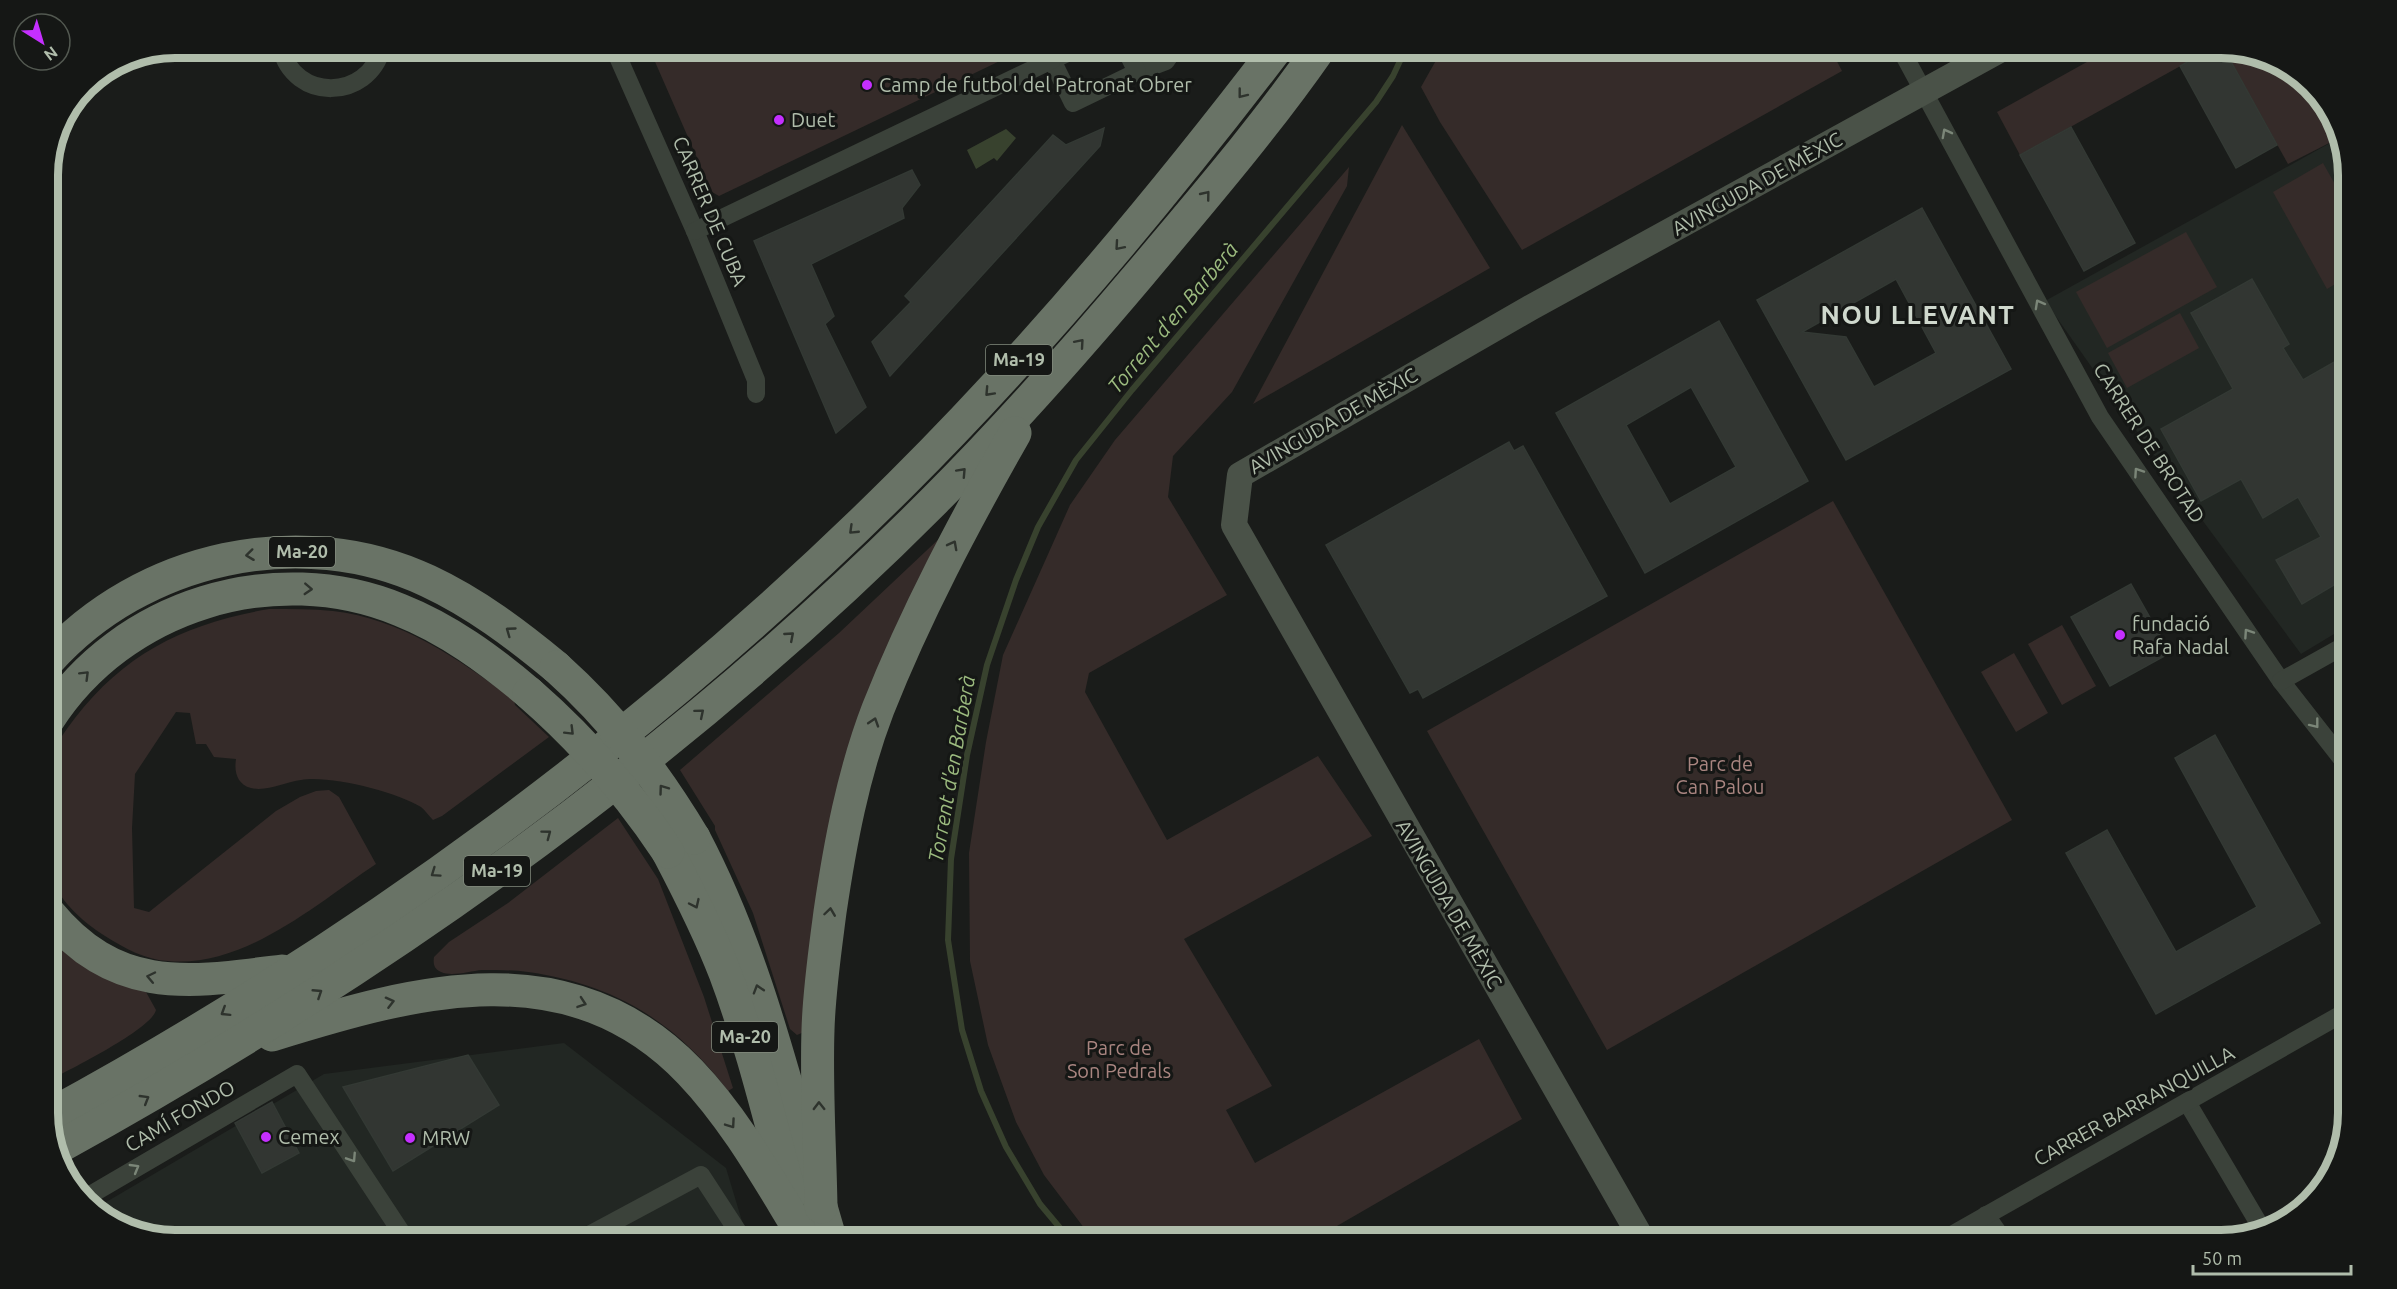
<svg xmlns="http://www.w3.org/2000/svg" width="2397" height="1289" font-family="Ubuntu,sans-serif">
<rect width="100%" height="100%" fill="#1a1c1a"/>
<g fill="#222723">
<path d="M 2339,138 L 2349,168 L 2349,625 L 2301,654 L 2141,437 L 2045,301 Z"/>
<path d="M 564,1043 L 726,1168 L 748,1241 L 176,1241 L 119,1228 L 96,1208 L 324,1074 Z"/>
</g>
<g fill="#352b29">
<path d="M 649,48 L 1027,48 L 719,196 L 712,192 Z"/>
<path d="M 1443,48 L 1830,48 L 1842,71 L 1522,250 L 1440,122 L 1421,87 Z"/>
<path d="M 2112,48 L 2213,48 L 2020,155 L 1997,112 Z"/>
<path d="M 2224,49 L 2278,61 L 2328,105 L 2339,138 L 2288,164 Z"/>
<path d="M 1402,125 L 1490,268 L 1253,404 Z"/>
<path d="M 2323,163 L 2349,209 L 2349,276 L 2327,289 L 2273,192 Z"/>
<path d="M 1349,167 L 1347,186 L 1232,392 L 1173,456 L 1168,497 L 1227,595 L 1089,673 L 1085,692 L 1167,840 L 1318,756 L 1372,836 L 1184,939 L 1272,1086 L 1226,1110 L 1255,1163 L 1479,1039 L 1522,1119 L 1311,1241 L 1094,1241 L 1044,1175 L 1016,1122 L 988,1045 L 970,961 L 969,853 L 986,742 L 1003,655 L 1070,505 L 1115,440 Z"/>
<path d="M 2186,232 L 2217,287 L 2107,348 L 2076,292 Z"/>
<path d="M 2180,313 L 2199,348 L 2127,388 L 2108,353 Z"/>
<path d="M 1833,501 L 2012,820 L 1607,1050 L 1427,731 Z"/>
<path d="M 943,535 L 929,568 L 804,1032 L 797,1035 L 790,1029 L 753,913 L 715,830 L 715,826 L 680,770 L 839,633 Z"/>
<path d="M 269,609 C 290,609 312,609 333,611 C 402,619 460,660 514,700 L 515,705 L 549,737 L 442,816 L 433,820 C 429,816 425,810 421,807 C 396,792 330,775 301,780 C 286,782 266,792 251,788 C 237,784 234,772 236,759 L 214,757 L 206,744 L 196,744 L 190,713 L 176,712 L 135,774 L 132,828 L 134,908 L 149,912 L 276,811 L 300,797 L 316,791 L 329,790 L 339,797 L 376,864 C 316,904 245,968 168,961 C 146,960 124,948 105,936 C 81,921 58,899 48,872 C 48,847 48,823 48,798 C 48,788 47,776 48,766 C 51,750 65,731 75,718 C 126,652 187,623 269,609 Z"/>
<path d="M 2062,625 L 2096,686 L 2062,705 L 2028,644 Z"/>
<path d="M 2014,653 L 2048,713 L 2016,732 L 1981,672 Z"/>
<path d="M 618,818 L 658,879 L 704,997 L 733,1088 L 728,1091 C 676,1022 614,984 528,972 C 513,970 497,970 482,970 C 470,971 452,977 441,972 C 434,969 433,964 434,957 L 449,942 L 508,903 Z"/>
<path d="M 48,936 C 74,964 110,980 146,992 L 156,1010 C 152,1029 69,1070 48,1081 Z"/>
</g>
<path fill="#38422e" d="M 1006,129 L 1016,138 L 997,161 L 994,158 L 976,169 L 967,150 Z"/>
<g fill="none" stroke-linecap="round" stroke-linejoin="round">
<path stroke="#38422e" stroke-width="6" d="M 1071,1241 L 1040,1204 L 1006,1147 L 981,1091 L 962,1030 L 948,940 L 951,859 L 967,755 L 987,665 L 1016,580 L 1038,527 L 1076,460 L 1132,390 L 1376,102 L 1393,76 L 1406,48"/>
</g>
<g fill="#323632" stroke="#333934" stroke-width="1.5" fill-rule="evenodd">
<path d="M 2213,48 L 2224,49 L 2277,145 L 2236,168 L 2180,66 Z"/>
<path d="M 2071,127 L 2135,243 L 2084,271 L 2020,155 Z"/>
<path d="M 1104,128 L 1100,146 L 890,376 L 872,342 L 911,302 L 905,296 L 1053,135 L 1066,145 Z"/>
<path d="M 912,170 L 920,185 L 902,208 L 904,218 L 811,264 L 834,316 L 825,324 L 866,407 L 836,433 L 754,241 Z"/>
<path d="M 1922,208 L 2011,369 L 1846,460 L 1757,300 ZM 1896,279 L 1936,353 L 1874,387 L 1846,337 L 1802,332 Z"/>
<path d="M 2252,279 L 2289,344 L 2283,348 L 2303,380 L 2343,357 L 2349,367 L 2349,425 L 2335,433 L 2349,456 L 2349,576 L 2302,604 L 2276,560 L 2321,537 L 2298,497 L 2263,518 L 2241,479 L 2201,501 L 2161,429 L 2233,389 L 2191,313 Z"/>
<path d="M 1719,321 L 1808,481 L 1645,573 L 1556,413 ZM 1691,387 L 1736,467 L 1670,504 L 1626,425 Z"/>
<path d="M 1509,442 L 1514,451 L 1523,446 L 1607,596 L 1423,698 L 1418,689 L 1410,693 L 1326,545 Z"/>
<path d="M 2131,584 L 2170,653 L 2110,686 L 2071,617 Z"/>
<path d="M 2215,735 L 2320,923 L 2156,1014 L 2066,853 L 2107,830 L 2176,952 L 2257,907 L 2175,758 Z"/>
<path d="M 468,1055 L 499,1105 L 393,1171 L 343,1087 Z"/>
<path d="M 272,1102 L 299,1153 L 262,1173 L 235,1123 Z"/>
</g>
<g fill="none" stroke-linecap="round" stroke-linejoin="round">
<g stroke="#3b423a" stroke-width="18">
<path d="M 281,48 C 294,102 368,101 382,48"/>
<path d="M 614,48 L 695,231 L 756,380 L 756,394"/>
<path d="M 1078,48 L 1052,60 L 1073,103 L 1137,72 L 1166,61 L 1175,48"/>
<path d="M 1125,48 L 1137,72"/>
<path d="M 1900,48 L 2100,417 L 2281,681 L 2349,768"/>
<path d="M 695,231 L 1052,60"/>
<path d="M 2281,681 L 2349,643"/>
<path d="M 2187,1102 L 2262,1229"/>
<path d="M 85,1198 L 297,1074 L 407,1241"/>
<path d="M 1986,1215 L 2004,1241"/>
<path d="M 578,1241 L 701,1175 L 744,1241"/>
<path d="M 1941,1241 L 2349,1010"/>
</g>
<path stroke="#4a5248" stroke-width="26" d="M 1643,1241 L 1234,525 L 1240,475 L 1530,308 L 2003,48"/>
<g stroke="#697366" stroke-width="33">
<path d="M 48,661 C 141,557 301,521 428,581 C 475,603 516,634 556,667"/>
<path d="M 48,720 C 122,605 274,558 400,610 C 448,629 490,660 529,693"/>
<path d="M 694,838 C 761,965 790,1105 831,1241"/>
<path d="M 668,852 C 689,892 709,931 725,973 C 752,1045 770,1121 790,1194"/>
<path d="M 48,912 C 116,995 187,983 282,971"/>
<path d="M 272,1035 C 417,990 570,947 690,1072 C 734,1118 766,1175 799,1229"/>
<path d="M 48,1116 C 359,947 650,734 900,485 C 1037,349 1160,201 1277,48"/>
<path d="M 57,1148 C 376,972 677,759 935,500 C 1007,428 1075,351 1140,274 C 1202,200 1265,127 1320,48"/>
<path d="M 821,1207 C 820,1148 816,1088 818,1030 C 819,991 825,951 830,912 C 840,844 853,774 878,709 C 916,613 964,523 1015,433"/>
</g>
<g stroke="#697366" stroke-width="33">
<path d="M 556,667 C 613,718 655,773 694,838"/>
<path d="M 529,693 C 583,740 629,793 668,852"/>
</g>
</g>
<defs><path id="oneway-chevron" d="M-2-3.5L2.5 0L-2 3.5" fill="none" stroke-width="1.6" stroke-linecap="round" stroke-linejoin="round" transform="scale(1.5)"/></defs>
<g stroke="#2e332d">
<use href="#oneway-chevron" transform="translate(1242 94) rotate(128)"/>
<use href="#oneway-chevron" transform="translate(1206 195) rotate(-51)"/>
<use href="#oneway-chevron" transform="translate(1119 246) rotate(131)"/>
<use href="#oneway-chevron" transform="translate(1080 343) rotate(-49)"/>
<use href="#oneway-chevron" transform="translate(989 392) rotate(133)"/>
<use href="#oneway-chevron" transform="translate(962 472) rotate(-47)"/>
<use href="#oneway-chevron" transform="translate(853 530) rotate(136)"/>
<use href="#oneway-chevron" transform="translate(953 545) rotate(-62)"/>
<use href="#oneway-chevron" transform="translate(250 555) rotate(173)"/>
<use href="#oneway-chevron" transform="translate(308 589) rotate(3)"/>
<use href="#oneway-chevron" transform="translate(510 631) rotate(-144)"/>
<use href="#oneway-chevron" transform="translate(790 636) rotate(-41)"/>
<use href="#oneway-chevron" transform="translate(85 675) rotate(-45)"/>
<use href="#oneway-chevron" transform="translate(700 713) rotate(-40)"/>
<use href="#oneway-chevron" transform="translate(874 722) rotate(-72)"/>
<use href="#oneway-chevron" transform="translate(570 731) rotate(45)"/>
<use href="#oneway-chevron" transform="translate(663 789) rotate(-126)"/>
<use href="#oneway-chevron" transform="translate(547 834) rotate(-37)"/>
<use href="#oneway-chevron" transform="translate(435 873) rotate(145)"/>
<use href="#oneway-chevron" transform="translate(695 904) rotate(65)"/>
<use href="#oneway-chevron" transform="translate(830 912) rotate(-82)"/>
<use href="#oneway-chevron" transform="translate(151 977) rotate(-168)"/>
<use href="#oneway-chevron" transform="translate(758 989) rotate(-107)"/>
<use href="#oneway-chevron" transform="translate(318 993) rotate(-33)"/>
<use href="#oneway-chevron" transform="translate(390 1002) rotate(-14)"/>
<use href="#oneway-chevron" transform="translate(582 1003) rotate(19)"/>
<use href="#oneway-chevron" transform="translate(225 1012) rotate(148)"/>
<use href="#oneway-chevron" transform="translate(145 1099) rotate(-31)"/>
<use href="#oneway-chevron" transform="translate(819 1106) rotate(-91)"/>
<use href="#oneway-chevron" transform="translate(731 1124) rotate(55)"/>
</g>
<g stroke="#7b8678">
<use href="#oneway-chevron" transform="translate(1946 133) rotate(-118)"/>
<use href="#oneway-chevron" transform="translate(2039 304) rotate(-119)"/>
<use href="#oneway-chevron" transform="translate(2138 472) rotate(-124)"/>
<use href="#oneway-chevron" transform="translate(2248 633) rotate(-124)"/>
<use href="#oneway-chevron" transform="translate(2315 724) rotate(52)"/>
<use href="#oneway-chevron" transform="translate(352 1158) rotate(57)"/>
<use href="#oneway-chevron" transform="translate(135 1168) rotate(-30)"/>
</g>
<g fill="#c52fff" stroke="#151715" stroke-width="2">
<circle cx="867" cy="85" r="6"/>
<circle cx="779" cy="120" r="6"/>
<circle cx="2120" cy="635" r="6"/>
<circle cx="266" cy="1137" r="6"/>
<circle cx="410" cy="1138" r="6"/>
</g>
<g text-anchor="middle" stroke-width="6" stroke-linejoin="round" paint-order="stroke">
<g fill="#151715" stroke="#828b7e" stroke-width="1.5">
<rect x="986" y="345" width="66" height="30" rx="4.5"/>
<rect x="269" y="537" width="66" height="30" rx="4.5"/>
<rect x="464" y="856" width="66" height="30" rx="4.5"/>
<rect x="712" y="1022" width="66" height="30" rx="4.5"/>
</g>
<g font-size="18" font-weight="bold" fill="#b0bdab">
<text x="1019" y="366">Ma-19</text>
<text x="302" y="558">Ma-20</text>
<text x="497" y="877">Ma-19</text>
<text x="745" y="1043">Ma-20</text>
</g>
<g font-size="20" fill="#b0bdab" stroke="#151715" text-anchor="start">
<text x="879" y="92">Camp de futbol del Patronat Obrer</text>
<text x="791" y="127">Duet</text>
<text x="2132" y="631">fundació<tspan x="2132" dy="23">Rafa Nadal</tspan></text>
<text x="278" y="1144">Cemex</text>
<text x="422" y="1145">MRW</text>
</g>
<g font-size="20" fill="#b0bdab" stroke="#151715">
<text transform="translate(1757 184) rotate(-29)" y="7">AVINGUDA DE MÈXIC</text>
<text transform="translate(710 211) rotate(67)" y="7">CARRER DE CUBA</text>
<text transform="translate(1333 421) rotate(-30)" y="7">AVINGUDA DE MÈXIC</text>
<text transform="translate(2149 443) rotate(57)" y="7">CARRER DE BROTAD</text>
<text transform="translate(1449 904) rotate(60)" y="7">AVINGUDA DE MÈXIC</text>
<text transform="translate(2134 1106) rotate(-29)" y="7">CARRER BARRANQUILLA</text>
<text transform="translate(180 1116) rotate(-30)" y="7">CAMÍ FONDO</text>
</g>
<g font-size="20" fill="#a98580" stroke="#151715">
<text x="1720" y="771">Parc de<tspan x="1720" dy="23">Can Palou</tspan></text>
<text x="1119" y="1055">Parc de<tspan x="1119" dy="23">Son Pedrals</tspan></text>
</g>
<g font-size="21" font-style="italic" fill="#9cbb7f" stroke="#151715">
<text transform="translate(1173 318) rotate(-50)" y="7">Torrent d'en Barberà</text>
<text transform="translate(952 769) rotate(-80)" y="7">Torrent d'en Barberà</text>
</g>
<g font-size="26" font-weight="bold" letter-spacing="1.5" fill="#cfd8cd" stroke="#151715">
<text x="1918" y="324">NOU LLEVANT</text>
</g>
</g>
<path d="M0 0H2397V1289H0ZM175 58H2221A117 117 0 0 1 2338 175V1113A117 117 0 0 1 2221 1230H175A117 117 0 0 1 58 1113V175A117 117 0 0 1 175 58Z" fill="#151715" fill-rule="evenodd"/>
<path fill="none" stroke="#b0bdab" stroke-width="8" d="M175 58H2221A117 117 0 0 1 2338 175V1113A117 117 0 0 1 2221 1230H175A117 117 0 0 1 58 1113V175A117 117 0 0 1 175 58Z"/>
<g transform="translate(42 42) rotate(143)"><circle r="28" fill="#151715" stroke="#535951" stroke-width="1.5"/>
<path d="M0-4.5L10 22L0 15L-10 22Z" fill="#c52fff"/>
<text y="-9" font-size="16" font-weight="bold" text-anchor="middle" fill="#b0bdab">N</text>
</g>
<path d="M2193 1265v9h158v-9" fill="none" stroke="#b0bdab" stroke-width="3"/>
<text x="2202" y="1265" font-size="18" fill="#b0bdab" stroke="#151715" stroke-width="4.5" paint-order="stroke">50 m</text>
</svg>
